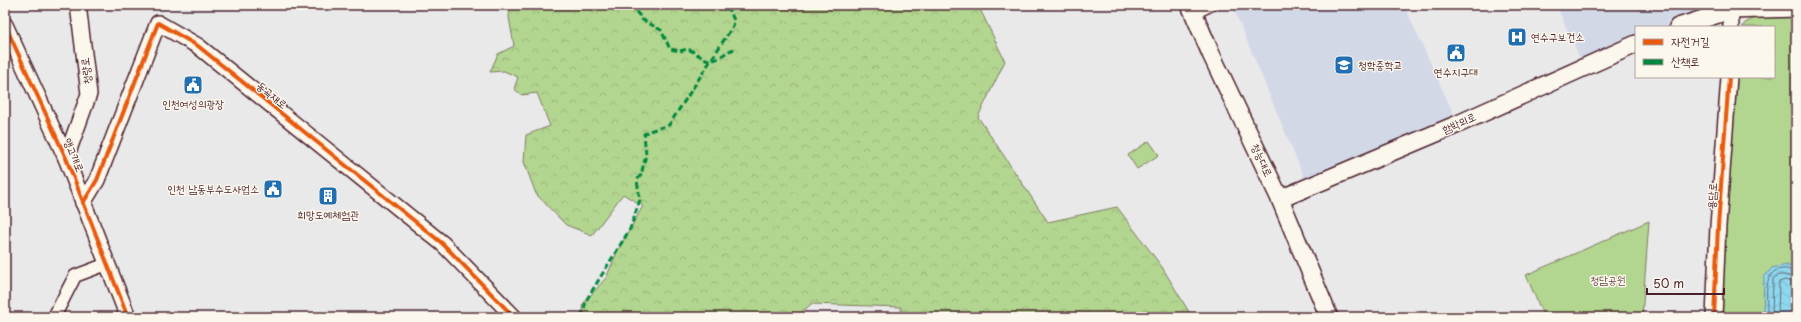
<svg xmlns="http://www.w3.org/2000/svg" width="1801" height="322" font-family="'Playpen Sans','Poor Story',sans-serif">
<defs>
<pattern id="forest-crowns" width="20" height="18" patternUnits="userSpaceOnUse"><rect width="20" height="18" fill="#b2d690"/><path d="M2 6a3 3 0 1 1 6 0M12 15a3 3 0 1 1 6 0" fill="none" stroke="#9bb77c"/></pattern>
<pattern id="water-waves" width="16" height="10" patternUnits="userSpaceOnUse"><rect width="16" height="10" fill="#8ed8ee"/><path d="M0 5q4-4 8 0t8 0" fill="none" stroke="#7cb9cc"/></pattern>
</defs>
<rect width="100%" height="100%" fill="#e9e9ea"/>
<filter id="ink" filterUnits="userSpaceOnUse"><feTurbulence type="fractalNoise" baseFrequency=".025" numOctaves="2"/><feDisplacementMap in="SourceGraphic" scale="8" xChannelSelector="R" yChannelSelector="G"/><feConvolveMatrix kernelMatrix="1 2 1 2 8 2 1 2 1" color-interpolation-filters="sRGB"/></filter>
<g filter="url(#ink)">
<g fill="#d3d8e7">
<path d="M 1232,5 L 1404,5 L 1458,124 L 1308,187 Z"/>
<path d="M 1556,5 L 1730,5 L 1678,27 L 1636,27 L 1636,44 L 1584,67 Z"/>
</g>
<g fill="#b2d690" stroke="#7e7a5e">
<path d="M 1761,15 L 1796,16 L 1796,317 L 1714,317 L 1729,77 L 1774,77 L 1774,27 L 1742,27 L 1745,23 Z"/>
<path d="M 1149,141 L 1159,155 L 1137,169 L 1128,155 Z"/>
<path d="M 1649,221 L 1642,317 L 1544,317 L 1526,275 Z"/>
</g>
<path fill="url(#forest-crowns)" stroke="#7e7a5e" d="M 510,5 L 978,5 L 1005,61 L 978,117 L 1048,222 L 1117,207 L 1162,267 L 1192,317 L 901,317 L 901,307 L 811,304 L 797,317 L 585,317 L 582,305 L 606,278 L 618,250 L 643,206 L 623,194 L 592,235 L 566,225 L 536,194 L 524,162 L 526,135 L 550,126 L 537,93 L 522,95 L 514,89 L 518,77 L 504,71 L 490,72 L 498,54 L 514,46 L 509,17 Z"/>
<path fill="url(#water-waves)" stroke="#738ea0" d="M 1787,265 L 1796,269 L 1796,317 L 1763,317 L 1764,277 L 1772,268 Z"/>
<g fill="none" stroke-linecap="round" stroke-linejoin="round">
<g stroke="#656979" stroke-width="1">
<path d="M 1767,317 C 1768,301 1760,266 1787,269 C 1790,270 1793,272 1796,272"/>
<path d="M 1772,317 L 1773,279 C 1781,271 1787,277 1796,277"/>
<path d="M 1778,317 L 1779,282 L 1785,280 L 1796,283"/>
</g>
<g stroke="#4a1f2b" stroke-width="15">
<g id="minor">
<path d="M 1193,13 L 1210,5"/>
<path d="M 54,317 L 75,276 L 107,264"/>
</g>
</g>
<g stroke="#4a1f2b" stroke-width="18">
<g id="tertiary">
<path d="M 1730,5 L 1731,27"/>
<path d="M 5,25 L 66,158 L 128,317"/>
<path d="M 66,158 L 89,94 L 78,5"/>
<path d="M 83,203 L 97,180 L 158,23 L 198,46 L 443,244 L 514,317"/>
<path d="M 1714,317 L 1718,226 L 1729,77"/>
</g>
</g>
<g stroke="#4a1f2b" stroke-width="20">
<g id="secondary">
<path d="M 1190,5 L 1211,54 L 1280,199 L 1329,317"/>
<path d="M 1678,27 L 1731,10 L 1796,8"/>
<path d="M 1280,199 L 1458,124 L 1636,44"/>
</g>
</g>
<use href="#minor" stroke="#fbf7ec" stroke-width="12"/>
<use href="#tertiary" stroke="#fbf7ec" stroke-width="15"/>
<use href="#secondary" stroke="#fbf7ec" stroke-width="17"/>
<g stroke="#00873e" stroke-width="3" stroke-dasharray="6 3" stroke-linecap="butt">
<path d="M 630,5 L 639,15 L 641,19 L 661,30 L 670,49 L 680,51 L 687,49 C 695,51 700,58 709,60 C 720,62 725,49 737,49"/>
<path d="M 581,317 L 587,299 L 630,229 L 640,200 L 637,180 L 641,175 L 646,155 L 644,134 L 649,131 L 669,125 L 733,26 L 734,20 L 727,5"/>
</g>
<g stroke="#fbf7ec" stroke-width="6">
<g id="cycleway">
<path d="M 5,25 L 66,158 L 128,317"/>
<path d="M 83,203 L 97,180 L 158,23 L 198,46 L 443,244 L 514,317"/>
<path d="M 1714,317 L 1718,226 L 1729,77"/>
</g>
</g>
<use href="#cycleway" stroke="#e8590c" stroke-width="4"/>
</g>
</g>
<defs>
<g id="hospital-square" transform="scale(1)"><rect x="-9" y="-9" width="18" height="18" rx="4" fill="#1f6fb2" stroke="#fbf7ec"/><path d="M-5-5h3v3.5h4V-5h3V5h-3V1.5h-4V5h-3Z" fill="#fff"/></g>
<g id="civic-square" transform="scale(1)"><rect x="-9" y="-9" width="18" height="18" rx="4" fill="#1f6fb2" stroke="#fbf7ec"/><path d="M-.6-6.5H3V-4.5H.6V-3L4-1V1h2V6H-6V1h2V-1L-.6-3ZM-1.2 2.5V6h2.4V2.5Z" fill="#fff"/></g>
<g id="school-square" transform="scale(1)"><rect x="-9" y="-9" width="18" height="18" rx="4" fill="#1f6fb2" stroke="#fbf7ec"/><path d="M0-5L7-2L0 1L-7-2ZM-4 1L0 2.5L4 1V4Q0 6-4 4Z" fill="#fff"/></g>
<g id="building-square" transform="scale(1)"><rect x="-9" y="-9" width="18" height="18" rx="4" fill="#1f6fb2" stroke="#fbf7ec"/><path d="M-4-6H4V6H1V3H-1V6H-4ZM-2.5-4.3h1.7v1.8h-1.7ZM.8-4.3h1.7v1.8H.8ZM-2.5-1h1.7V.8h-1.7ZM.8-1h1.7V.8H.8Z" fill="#fff"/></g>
</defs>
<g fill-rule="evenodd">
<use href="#hospital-square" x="1517" y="37"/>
<use href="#civic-square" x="1456" y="53"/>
<use href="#school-square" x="1344" y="65"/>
<use href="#civic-square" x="193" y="85"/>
<use href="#civic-square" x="273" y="189"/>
<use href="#building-square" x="328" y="196"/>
</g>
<g text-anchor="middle" stroke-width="3" stroke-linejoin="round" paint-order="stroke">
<g font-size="11" fill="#4a1f2b" stroke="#fbf7ec">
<text x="1531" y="41" text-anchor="start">연수구보건소</text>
<text x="1358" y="69" text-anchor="start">청학중학교</text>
<text x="1456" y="76">연수지구대</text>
<text x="193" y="108">인천여성의광장</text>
<text x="259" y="193" text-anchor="end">인천 남동부수도사업소</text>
<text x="328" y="219">희망도예체험관</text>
</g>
<g font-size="11" fill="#4a1f2b" stroke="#fbf7ec">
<text transform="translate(86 71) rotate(-97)" y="4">청량로</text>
<text transform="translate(272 95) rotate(39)" y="4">동곡재로</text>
<text transform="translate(1459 123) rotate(-24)" y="4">함박뫼로</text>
<text transform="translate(74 155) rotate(67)" y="4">앵고개로</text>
<text transform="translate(1262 160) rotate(65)" y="4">청능대로</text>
<text transform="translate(1712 196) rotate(-86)" y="4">용담로</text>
</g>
<g font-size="11" fill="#644d44" stroke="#fbf7ec">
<text x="1608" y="284">청담공원</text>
</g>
</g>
<rect width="1801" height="322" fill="none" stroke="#fbf7ec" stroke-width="20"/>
<rect x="10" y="10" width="1781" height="302" fill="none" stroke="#4a1f2b" stroke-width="1.5" filter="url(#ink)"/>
<rect x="1635" y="26" width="140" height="52" fill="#fbf7ec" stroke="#b4a19f"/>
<rect x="1643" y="39" width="20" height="6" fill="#e8590c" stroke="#b4a19f"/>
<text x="1671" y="46" font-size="12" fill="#4a1f2b">자전거길</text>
<rect x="1643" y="59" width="20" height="6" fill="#00873e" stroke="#b4a19f"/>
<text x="1671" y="66" font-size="12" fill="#4a1f2b">산책로</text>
<path d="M1647 288v6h77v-6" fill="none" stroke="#4a1f2b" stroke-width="2"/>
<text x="1653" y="288" font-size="12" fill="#4a1f2b" stroke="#fbf7ec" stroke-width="3" paint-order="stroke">50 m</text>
</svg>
